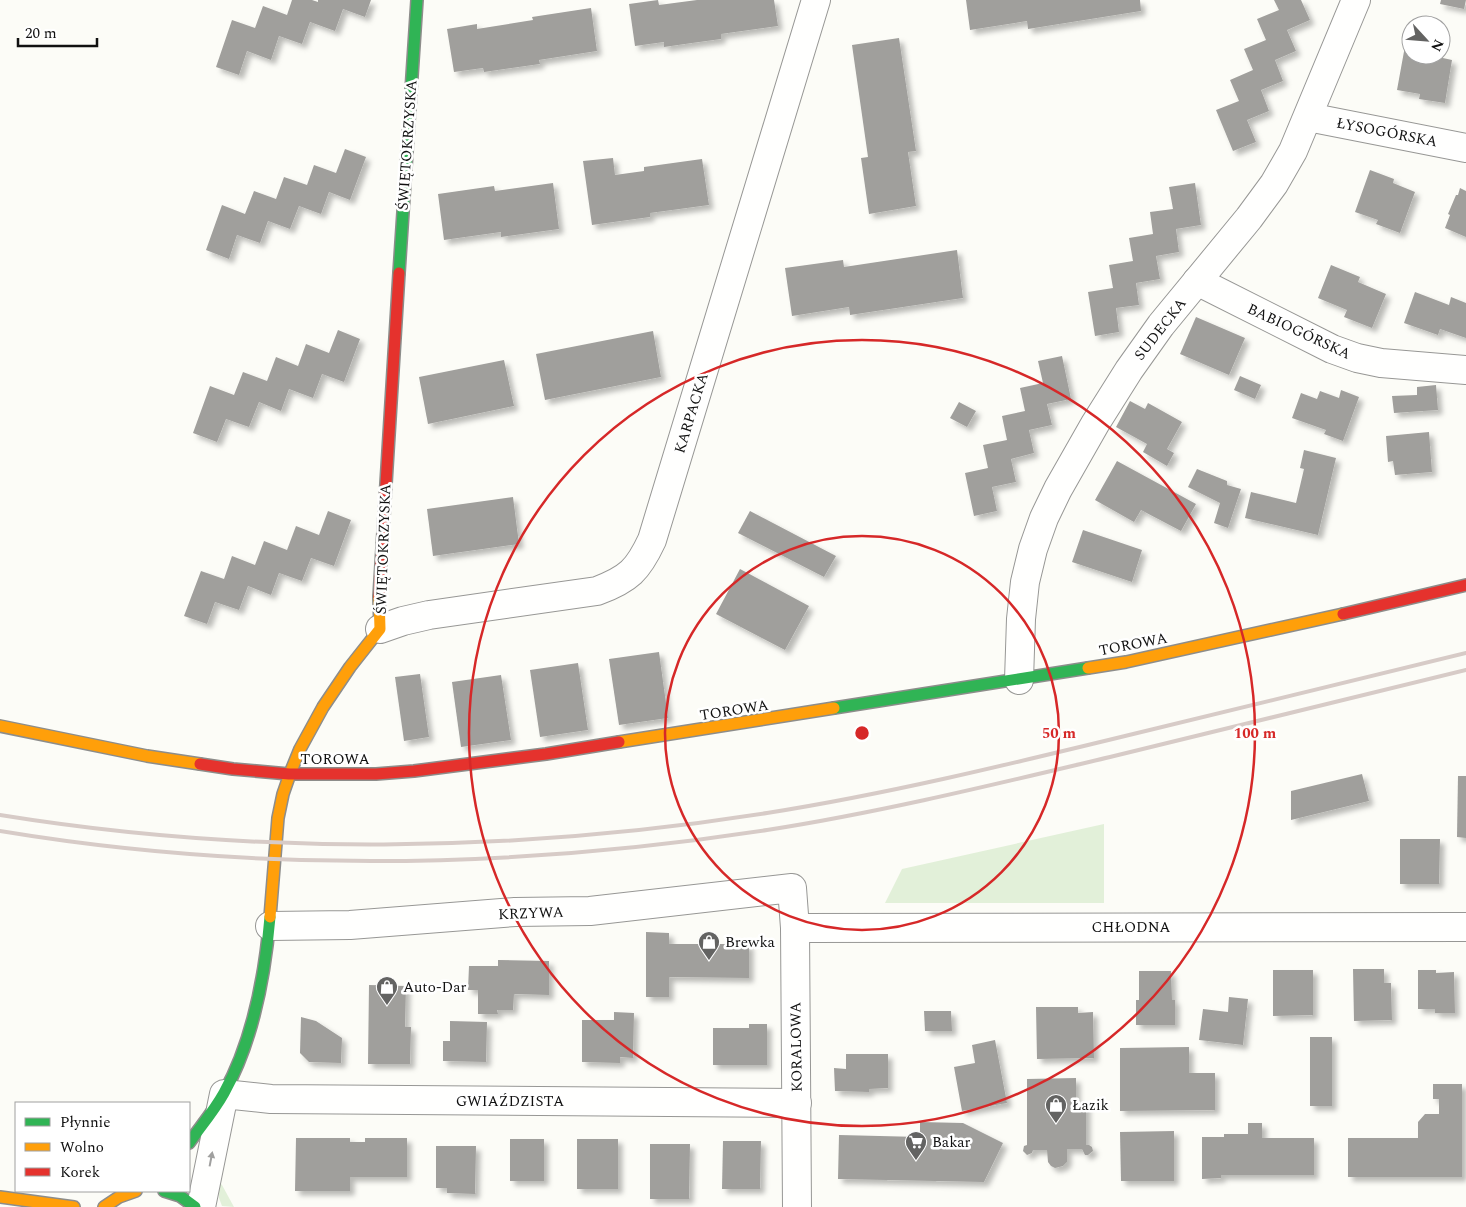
<svg xmlns="http://www.w3.org/2000/svg" width="1466" height="1207" font-family="Spectral,serif">
<defs>
<filter id="shadow"><feDropShadow dx="4.5" dy="4.5" stdDeviation="2.5" flood-color="#0004"/></filter>
</defs>
<rect width="100%" height="100%" fill="#fcfcf7"/>
<g fill="#e2f0d9">
<path d="M 1104,824 L 1104,903 L 885,903 L 902,869 Z"/>
<path d="M 219,1182 L 222,1185 L 234,1207 L 222,1206 L 219,1198 Z"/>
</g>
<g fill="#a09f9c" filter="url(#shadow)">
<path d="M 292,0 L 312,0 L 318,2 L 318,0 L 371,0 L 365,17 L 343,9 L 335,31 L 310,22 L 302,44 L 279,36 L 271,60 L 247,51 L 239,75 L 216,67 L 232,20 L 255,28 L 263,6 L 287,15 Z"/>
<path d="M 658,0 L 659,5 L 697,0 L 774,0 L 778,26 L 721,34 L 721,39 L 692,43 L 664,47 L 664,42 L 635,46 L 629,4 Z"/>
<path d="M 966,0 L 1140,0 L 1141,11 L 1028,29 L 1027,21 L 970,30 Z"/>
<path d="M 1274,0 L 1301,0 L 1310,20 L 1287,30 L 1296,51 L 1275,60 L 1283,81 L 1261,90 L 1269,111 L 1247,120 L 1256,142 L 1233,151 L 1216,110 L 1239,101 L 1230,80 L 1253,70 L 1244,49 L 1266,40 L 1257,19 L 1279,10 Z"/>
<path d="M 1441,0 L 1466,0 L 1464,9 L 1440,4 Z"/>
<path d="M 591,8 L 597,51 L 539,60 L 540,64 L 484,72 L 483,68 L 454,72 L 447,29 L 477,24 L 477,29 L 533,20 L 532,17 Z"/>
<path d="M 899,38 L 916,151 L 908,152 L 916,206 L 869,214 L 861,158 L 868,157 L 852,45 Z"/>
<path d="M 1405,46 L 1411,47 L 1411,55 L 1429,55 L 1452,60 L 1445,103 L 1419,99 L 1420,94 L 1397,90 Z"/>
<path d="M 345,149 L 366,157 L 350,200 L 329,192 L 321,214 L 299,206 L 290,229 L 268,221 L 260,243 L 237,235 L 229,259 L 206,250 L 222,205 L 245,214 L 254,191 L 276,199 L 284,177 L 307,185 L 314,165 L 336,173 Z"/>
<path d="M 613,158 L 615,175 L 644,171 L 644,167 L 702,159 L 709,205 L 650,213 L 650,217 L 592,225 L 583,161 Z"/>
<path d="M 1370,170 L 1394,179 L 1393,183 L 1415,192 L 1400,233 L 1376,224 L 1378,220 L 1355,212 Z"/>
<path d="M 553,183 L 559,229 L 501,237 L 501,232 L 444,240 L 438,194 L 494,186 L 495,191 Z"/>
<path d="M 1195,183 L 1201,225 L 1176,229 L 1179,252 L 1156,256 L 1160,279 L 1136,283 L 1139,305 L 1116,308 L 1119,332 L 1095,336 L 1088,292 L 1113,288 L 1109,265 L 1133,261 L 1129,238 L 1153,234 L 1150,212 L 1173,209 L 1169,187 Z"/>
<path d="M 1460,188 L 1466,191 L 1466,237 L 1445,228 L 1450,215 L 1448,214 L 1456,195 L 1458,195 Z"/>
<path d="M 957,250 L 963,298 L 850,315 L 849,307 L 792,316 L 785,268 L 843,260 L 844,267 Z"/>
<path d="M 1331,265 L 1360,277 L 1358,282 L 1386,294 L 1372,328 L 1344,317 L 1347,310 L 1318,298 Z"/>
<path d="M 1415,292 L 1449,305 L 1451,297 L 1466,303 L 1466,338 L 1440,329 L 1438,335 L 1404,323 Z"/>
<path d="M 1196,317 L 1245,338 L 1229,375 L 1180,354 Z"/>
<path d="M 338,330 L 360,339 L 344,382 L 322,374 L 313,398 L 289,389 L 281,411 L 259,402 L 249,427 L 226,419 L 217,442 L 193,433 L 210,386 L 234,395 L 243,372 L 267,381 L 276,357 L 298,366 L 306,344 L 329,353 Z"/>
<path d="M 653,331 L 661,377 L 545,400 L 536,354 Z"/>
<path d="M 1062,356 L 1071,399 L 1047,404 L 1052,425 L 1029,430 L 1034,453 L 1011,459 L 1016,482 L 992,487 L 997,511 L 974,516 L 965,473 L 988,468 L 983,445 L 1007,440 L 1002,416 L 1025,411 L 1020,388 L 1043,383 L 1038,361 Z"/>
<path d="M 504,360 L 514,406 L 428,424 L 419,377 Z"/>
<path d="M 1240,376 L 1261,385 L 1255,399 L 1234,390 Z"/>
<path d="M 1436,385 L 1438,410 L 1394,413 L 1392,396 L 1417,395 L 1417,387 Z"/>
<path d="M 1341,390 L 1359,397 L 1343,441 L 1324,434 L 1326,430 L 1292,418 L 1301,393 L 1317,399 L 1320,391 L 1339,398 Z"/>
<path d="M 1130,401 L 1145,409 L 1148,403 L 1182,422 L 1167,449 L 1174,453 L 1167,466 L 1143,452 L 1147,444 L 1116,427 Z"/>
<path d="M 959,402 L 976,411 L 967,427 L 950,418 Z"/>
<path d="M 1429,432 L 1432,472 L 1395,475 L 1393,461 L 1388,462 L 1386,436 Z"/>
<path d="M 1304,450 L 1336,458 L 1318,535 L 1245,518 L 1251,492 L 1296,503 L 1304,469 L 1300,468 Z"/>
<path d="M 1117,461 L 1196,504 L 1181,531 L 1141,510 L 1134,522 L 1095,500 Z"/>
<path d="M 1197,469 L 1227,481 L 1227,485 L 1241,489 L 1228,528 L 1214,523 L 1220,503 L 1188,487 Z"/>
<path d="M 513,497 L 519,544 L 433,556 L 427,509 Z"/>
<path d="M 328,511 L 351,520 L 334,566 L 311,558 L 302,581 L 279,573 L 271,595 L 248,586 L 239,610 L 215,602 L 207,624 L 184,616 L 201,571 L 224,579 L 232,556 L 255,565 L 264,541 L 287,550 L 296,526 L 319,535 Z"/>
<path d="M 750,511 L 836,556 L 824,577 L 738,533 Z"/>
<path d="M 1083,530 L 1142,550 L 1132,582 L 1072,562 Z"/>
<path d="M 740,569 L 809,606 L 785,650 L 716,614 Z"/>
<path d="M 659,652 L 668,718 L 619,725 L 609,659 Z"/>
<path d="M 578,663 L 588,730 L 540,737 L 530,670 Z"/>
<path d="M 420,674 L 429,737 L 404,741 L 395,677 Z"/>
<path d="M 501,675 L 511,740 L 461,747 L 452,682 Z"/>
<path d="M 1362,774 L 1369,801 L 1291,820 L 1291,791 Z"/>
<path d="M 1458,776 L 1466,776 L 1466,838 L 1457,837 Z"/>
<path d="M 1400,839 L 1440,839 L 1439,884 L 1400,884 Z"/>
<path d="M 646,932 L 669,933 L 669,944 L 749,944 L 749,978 L 669,977 L 669,997 L 646,997 Z"/>
<path d="M 498,960 L 549,961 L 549,995 L 514,994 L 513,1010 L 497,1010 L 498,1014 L 478,1014 L 478,990 L 468,990 L 469,966 L 498,966 Z"/>
<path d="M 1353,969 L 1384,969 L 1384,983 L 1391,983 L 1392,1020 L 1354,1021 Z"/>
<path d="M 1273,970 L 1313,970 L 1313,1015 L 1273,1016 Z"/>
<path d="M 1418,970 L 1436,970 L 1436,973 L 1454,972 L 1455,1013 L 1435,1013 L 1435,1009 L 1418,1009 Z"/>
<path d="M 1139,971 L 1171,971 L 1172,1000 L 1175,1000 L 1175,1025 L 1136,1025 L 1136,1000 L 1139,1000 Z"/>
<path d="M 369,985 L 406,986 L 405,1027 L 411,1027 L 410,1064 L 368,1064 Z"/>
<path d="M 1229,997 L 1248,999 L 1243,1045 L 1199,1040 L 1203,1009 L 1228,1012 Z"/>
<path d="M 1036,1007 L 1078,1007 L 1078,1013 L 1093,1012 L 1094,1058 L 1037,1059 Z"/>
<path d="M 924,1011 L 951,1011 L 952,1031 L 925,1031 Z"/>
<path d="M 614,1012 L 634,1013 L 633,1058 L 620,1057 L 620,1063 L 582,1062 L 582,1020 L 614,1020 Z"/>
<path d="M 301,1017 L 316,1021 L 342,1038 L 341,1063 L 309,1062 L 300,1053 Z"/>
<path d="M 450,1021 L 487,1022 L 486,1062 L 443,1061 L 443,1041 L 450,1041 Z"/>
<path d="M 749,1024 L 767,1024 L 767,1065 L 713,1065 L 713,1028 L 749,1028 Z"/>
<rect x="1310" y="1037" width="22" height="69"/>
<path d="M 995,1040 L 1007,1103 L 962,1111 L 954,1067 L 975,1063 L 972,1045 Z"/>
<path d="M 1189,1047 L 1189,1073 L 1215,1073 L 1215,1110 L 1120,1111 L 1120,1048 Z"/>
<path d="M 846,1054 L 888,1054 L 888,1088 L 869,1089 L 869,1092 L 835,1091 L 834,1068 L 846,1069 Z"/>
<path d="M 1076,1078 L 1076,1103 L 1086,1103 L 1086,1145 L 1089,1145 L 1092,1147 L 1093,1151 L 1088,1155 L 1085,1155 L 1082,1149 L 1067,1149 L 1067,1162 L 1063,1166 L 1055,1168 L 1051,1166 L 1048,1162 L 1047,1150 L 1033,1150 L 1032,1153 L 1027,1155 L 1023,1151 L 1024,1146 L 1027,1145 L 1027,1079 Z"/>
<path d="M 1433,1084 L 1462,1084 L 1462,1177 L 1348,1177 L 1348,1138 L 1418,1138 L 1418,1122 L 1425,1114 L 1439,1114 L 1439,1099 L 1433,1099 Z"/>
<path d="M 920,1122 L 963,1123 L 1003,1143 L 984,1182 L 838,1179 L 839,1135 L 920,1137 Z"/>
<path d="M 1248,1123 L 1262,1123 L 1262,1138 L 1314,1138 L 1314,1175 L 1221,1175 L 1221,1178 L 1202,1179 L 1202,1137 L 1224,1137 L 1224,1134 L 1248,1134 Z"/>
<path d="M 1174,1131 L 1174,1181 L 1121,1181 L 1120,1132 Z"/>
<path d="M 296,1138 L 350,1138 L 350,1142 L 365,1142 L 365,1138 L 407,1138 L 407,1177 L 350,1177 L 350,1191 L 295,1191 Z"/>
<rect x="510" y="1139" width="34" height="42"/>
<rect x="577" y="1139" width="41" height="50"/>
<path d="M 723,1141 L 761,1141 L 760,1189 L 722,1189 Z"/>
<path d="M 650,1144 L 690,1144 L 689,1199 L 650,1199 Z"/>
<path d="M 436,1146 L 476,1146 L 475,1194 L 447,1193 L 447,1188 L 436,1188 Z"/>
</g>
<g fill="none" stroke-linecap="round" stroke-linejoin="round">
<g stroke="#979795" stroke-width="30">
<g id="street">
<path d="M 1308,117 L 1466,148"/>
<path d="M 1197,281 L 1332,349 L 1357,358 L 1381,363 L 1466,370"/>
<path d="M 380,629 L 403,621 L 429,615 L 597,591 C 629,579 638,570 652,540 L 816,0"/>
<path d="M 1019,680 L 1021,619 L 1025,582 L 1033,549 L 1044,518 L 1058,489 L 1095,424 L 1129,370 L 1161,325 L 1249,218 L 1274,184 L 1293,151 L 1356,0"/>
<path d="M 270,926 L 350,925 L 515,912 L 590,911 L 792,888 L 795,928 L 797,1207"/>
<path d="M 795,928 L 1466,927"/>
<path d="M 201,1207 L 224,1094 L 271,1099 L 797,1103"/>
</g>
</g>
<g stroke="#8d8d8b" stroke-width="14">
<g id="fast">
<path d="M 399,273 L 417,0"/>
<path d="M 834,708 L 1088,668"/>
<path d="M 189,1143 C 201,1126 214,1111 224,1093 C 253,1041 265,975 270,917"/>
<path d="M 164,1191 L 180,1196 L 195,1207"/>
</g>
</g>
<g stroke="#8d8d8b" stroke-width="14">
<g id="slow">
<path d="M 1088,668 L 1126,662 L 1343,614"/>
<path d="M 0,726 L 147,756 L 200,764"/>
<path d="M 619,742 L 834,708"/>
<path d="M 270,917 L 278,818 L 283,794 L 291,771 L 300,749 L 323,707 L 350,667 L 380,629 L 379,597"/>
<path d="M 0,1197 L 74,1207"/>
<path d="M 104,1207 L 119,1197 L 136,1191"/>
</g>
</g>
<g stroke="#8d8d8b" stroke-width="14">
<g id="jam">
<path d="M 379,597 L 399,273"/>
<path d="M 1343,614 L 1466,585"/>
<path d="M 200,764 L 233,769 L 289,774 L 376,774 L 414,771 L 546,754 L 619,742"/>
</g>
</g>
<use href="#street" stroke="#fffffe" stroke-width="28"/>
<use href="#fast" stroke="#30b455" stroke-width="11"/>
<use href="#slow" stroke="#ff9f0a" stroke-width="11"/>
<use href="#jam" stroke="#e5322d" stroke-width="11"/>
<g stroke="#d7cbc7" stroke-width="4">
<path d="M 0,815 C 253,856 514,853 767,813 C 887,794 1006,765 1125,736 C 1238,709 1352,681 1466,653"/>
<path d="M 0,831 C 253,873 513,869 767,830 C 882,812 996,784 1110,757 C 1229,728 1347,699 1466,670"/>
</g>
</g>
<defs><path id="oneway-solid" d="M-6-.8H1V-3.2L6.5 0L1 3.2V.8H-6Z" transform="scale(1.25)"/></defs>
<use fill="#a0a09f" href="#oneway-solid" transform="translate(211 1159) rotate(-79)"/>
<g fill="none" stroke="#d62828" stroke-width="2.5">
<circle cx="862" cy="733" r="197"/>
<circle cx="862" cy="733" r="393"/>
</g>
<defs>
<g id="shop-pin" transform="scale(1.125)"><path d="M0 17L-7.5 6A9.5 9.5 0 1 1 7.5 6Z" fill="#636362" stroke="#fff"/><path d="M-5-2.5h2.3a2.7 3.5 0 0 1 5.4 0H5L5.5 6h-11ZM-1.5-2.5h3a1.5 2.3 0 0 0-3 0Z" fill="#fff"/></g>
<g id="supermarket-pin" transform="scale(1.125)"><path d="M0 17L-7.5 6A9.5 9.5 0 1 1 7.5 6Z" fill="#636362" stroke="#fff"/><path d="M-6-5.5h2.5l.6 2H6L4.5 2H-2.5L-4.4-4H-6ZM-1.5 3.2a1.3 1.3 0 1 0 .1 0ZM3 3.2a1.3 1.3 0 1 0 .1 0Z" fill="#fff"/></g>
</defs>
<g fill-rule="evenodd">
<use href="#shop-pin" x="709" y="942"/>
<use href="#shop-pin" x="387" y="987"/>
<use href="#shop-pin" x="1056" y="1105"/>
<use href="#supermarket-pin" x="916" y="1142"/>
</g>
<g text-anchor="middle" stroke-width="5" stroke-linejoin="round" paint-order="stroke">
<g font-size="15" fill="#111" stroke="#fff">
<text transform="translate(1387 132) rotate(11)" y="5">ŁYSOGÓRSKA</text>
<text transform="translate(407 145) rotate(-86)" y="5">ŚWIĘTOKRZYSKA</text>
<text transform="translate(1160 329) rotate(-52)" y="5">SUDECKA</text>
<text transform="translate(1299 331) rotate(25)" y="5">BABIOGÓRSKA</text>
<text transform="translate(691 413) rotate(-73)" y="5">KARPACKA</text>
<text transform="translate(383 549) rotate(-88)" y="5">ŚWIĘTOKRZYSKA</text>
<text transform="translate(1133 644) rotate(-11)" y="5">TOROWA</text>
<text transform="translate(734 710) rotate(-9)" y="5">TOROWA</text>
<text x="335" y="764">TOROWA</text>
<text transform="translate(531 913) rotate(-2)" y="5">KRZYWA</text>
<text x="1131" y="932">CHŁODNA</text>
<text transform="translate(796 1047) rotate(-91)" y="5">KORALOWA</text>
<text x="510" y="1106">GWIAŹDZISTA</text>
</g>
<g font-size="15" fill="#111" stroke="#fff" text-anchor="start">
<text x="725" y="947">Brewka</text>
<text x="403" y="992">Auto-Dar</text>
<text x="1072" y="1110">Łazik</text>
<text x="932" y="1147">Bakar</text>
</g>
</g>
<circle cx="862" cy="733" r="8" fill="#d62828" stroke="#fff" stroke-width="2.5"/>
<g font-size="15" text-anchor="middle" font-weight="bold" fill="#d62828" stroke="#fff" stroke-width="5" stroke-linejoin="round" paint-order="stroke">
<text x="1059" y="738">50 m</text>
<text x="1255" y="738">100 m</text>
</g>
<rect x="15" y="1102" width="175" height="90" fill="#ffffff" stroke="#a0a0a0"/>
<rect x="25" y="1118" width="25" height="8" fill="#30b455" stroke="#a0a0a0"/>
<text x="60" y="1127" font-size="15" fill="#111111">Płynnie</text>
<rect x="25" y="1143" width="25" height="8" fill="#ff9f0a" stroke="#a0a0a0"/>
<text x="60" y="1152" font-size="15" fill="#111111">Wolno</text>
<rect x="25" y="1168" width="25" height="8" fill="#e5322d" stroke="#a0a0a0"/>
<text x="60" y="1177" font-size="15" fill="#111111">Korek</text>
<g transform="translate(1426 40) rotate(116)"><circle r="24" fill="#ffffff" stroke="#a0a0a0"/>
<path d="M0-4L9 19L0 12L-9 19Z" fill="#636362"/>
<text y="-8" font-size="14" font-weight="bold" text-anchor="middle" fill="#111111">N</text>
</g>
<path d="M18 38v8h79v-8" fill="none" stroke="#111111" stroke-width="2.5"/>
<text x="25" y="38" font-size="15" fill="#111111" stroke="#ffffff" stroke-width="4" paint-order="stroke">20 m</text>
</svg>
